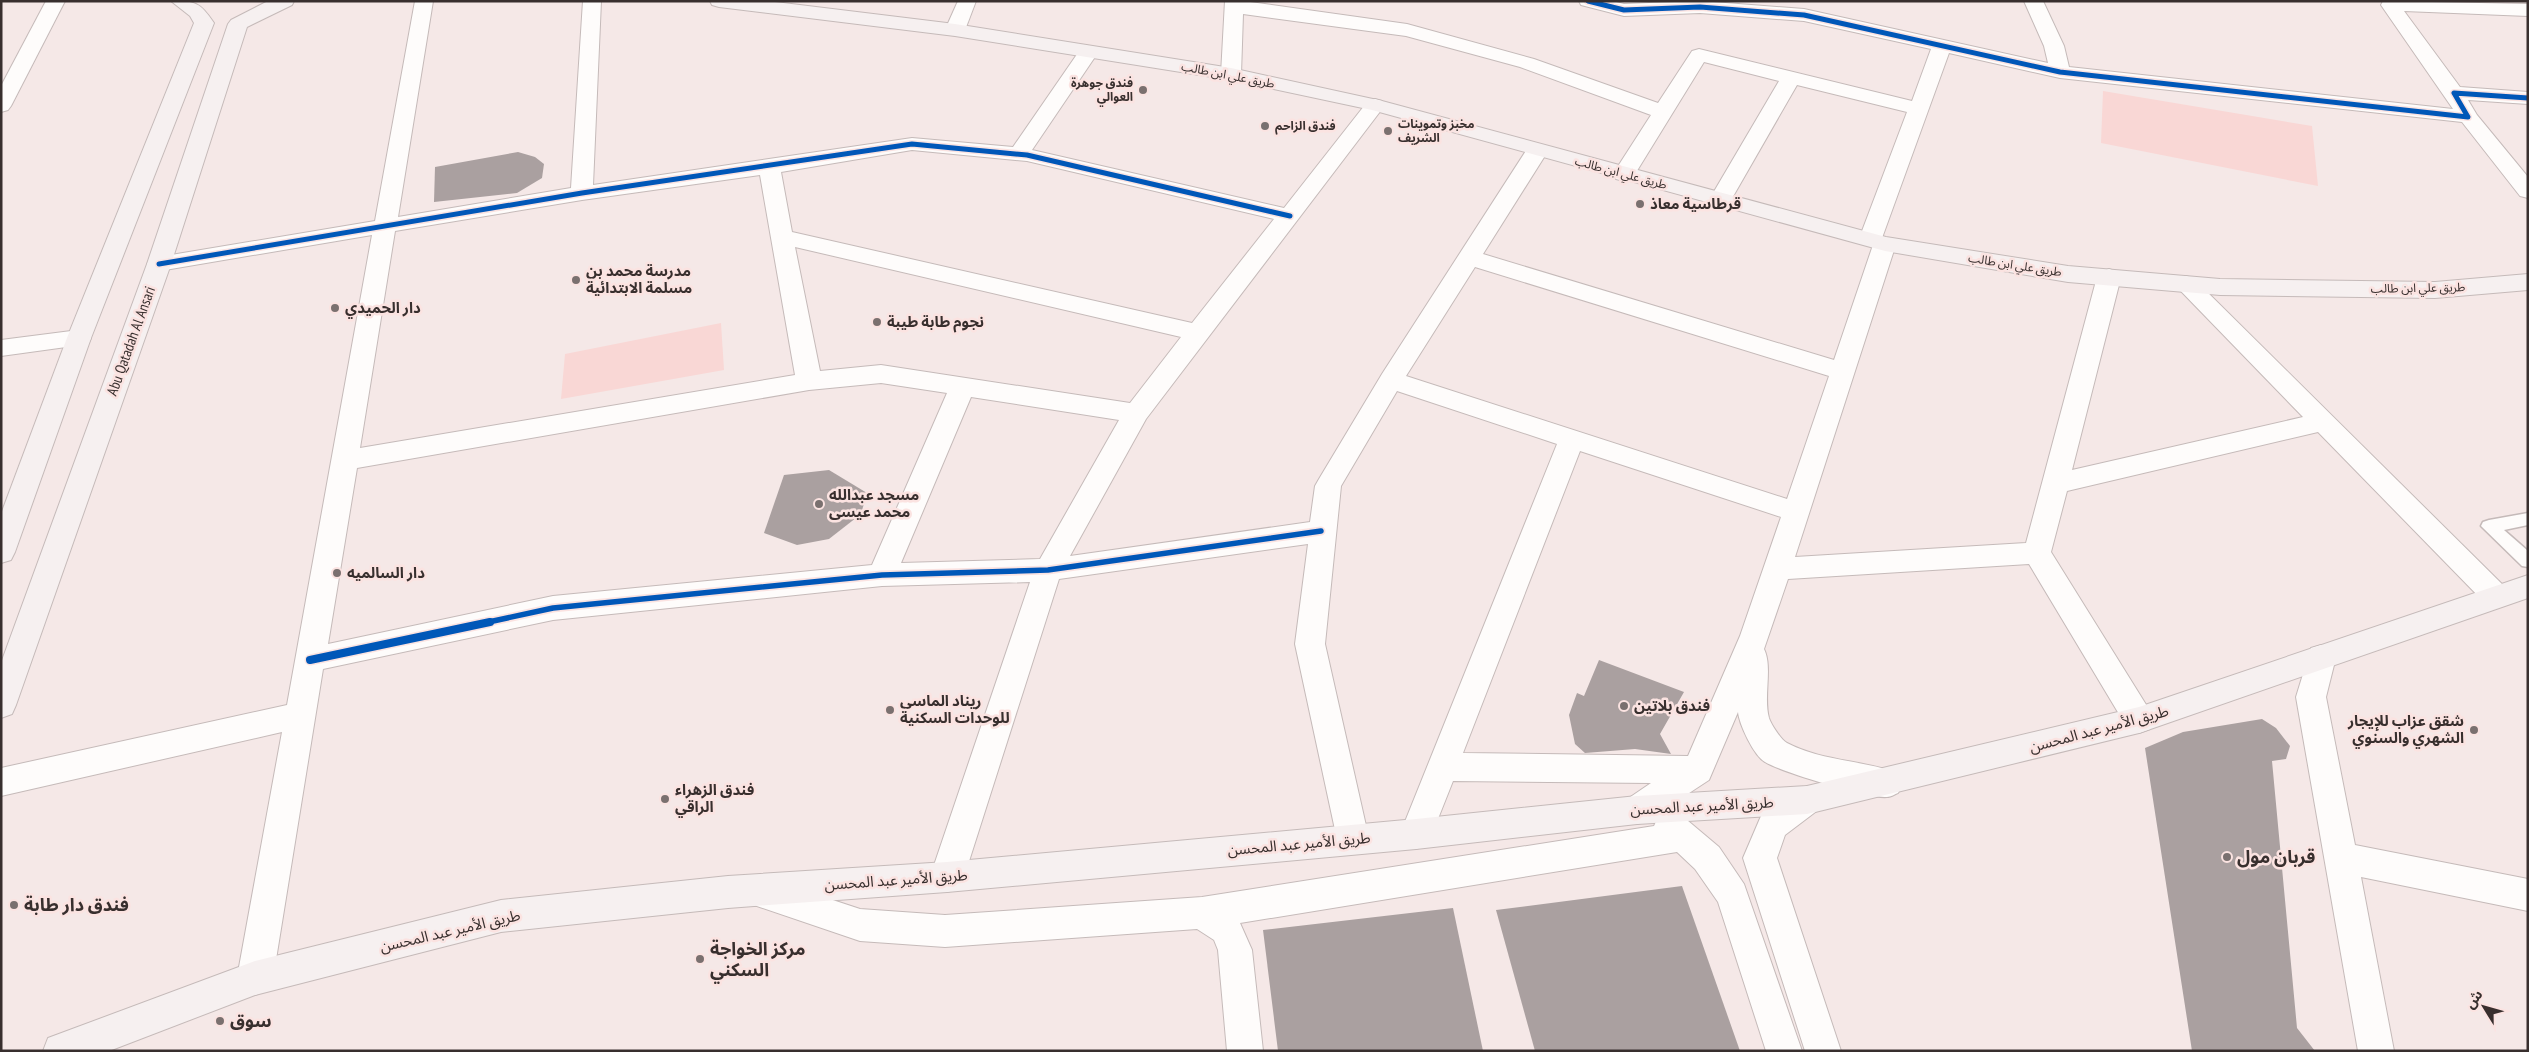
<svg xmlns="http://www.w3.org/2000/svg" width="2529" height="1052" font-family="'PT Sans Narrow','Noto Sans Arabic',sans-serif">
<rect width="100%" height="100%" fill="#f5e8e7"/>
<g fill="#f9d7d5">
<path d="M 2103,91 L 2312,126 L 2318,186 L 2101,143 Z"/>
<path d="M 721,323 L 724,370 L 561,399 L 565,354 Z"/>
</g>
<g fill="#aaa0a0">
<path d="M 518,152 L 535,157 L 544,164 L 542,178 L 517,193 L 434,202 L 435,167 Z"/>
<path d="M 829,470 L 867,493 L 861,514 L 829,539 L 797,545 L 764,533 L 784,475 Z"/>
<path d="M 1599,660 L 1684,692 L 1660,734 L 1671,754 L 1635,749 L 1585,753 L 1575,744 L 1569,715 L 1577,693 L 1584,696 Z"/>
<path d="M 2262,719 L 2276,728 L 2290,746 L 2286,759 L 2272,761 L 2297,1028 L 2315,1051 L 2192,1051 L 2145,748 L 2183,732 Z"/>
<path d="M 1682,886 L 1740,1051 L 1535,1051 L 1496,910 Z"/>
<path d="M 1453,908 L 1483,1051 L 1278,1051 L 1263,930 Z"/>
</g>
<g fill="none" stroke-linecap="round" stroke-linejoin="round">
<g stroke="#c5bab9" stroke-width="3">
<path id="service" d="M 2528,513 L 2528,525 L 2504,530 L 2528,551 L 2528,567 L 2522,566 L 2481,526 L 2483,522 L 2489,520 Z"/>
</g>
<g stroke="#c5bab9" stroke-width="2">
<g id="minor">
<path d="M 46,1 L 65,1 L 11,106 L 8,110 L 1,112 L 1,86 Z"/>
<path d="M 415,1 L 433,1 L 398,217 L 571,188 L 583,1 L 601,1 L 593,185 L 912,138 L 1013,147 L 1082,47 L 1096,47 L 1099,51 L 1032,150 L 1284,208 L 1368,101 L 1375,99 L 1382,101 L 1385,105 L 1382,109 L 1146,419 L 1070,556 L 1310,522 L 1315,486 L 1319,479 L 1382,374 L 1529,146 L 1537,145 L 1545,146 L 1548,151 L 1483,254 L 1834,360 L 1873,245 L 1862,244 L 1859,239 L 1907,112 L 1797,85 L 1731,200 L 1728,205 L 1720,207 L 1712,205 L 1709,200 L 1779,81 L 1704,62 L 1635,174 L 1632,179 L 1624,181 L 1616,179 L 1613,174 L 1651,115 L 1520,67 L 1406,36 L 1243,14 L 1241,74 L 1238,78 L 1224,78 L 1221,74 L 1225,1 L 1243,1 L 1407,24 L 1534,59 L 1658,103 L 1692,51 L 1699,49 L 1912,101 L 1931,49 L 1804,21 L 1700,13 L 1624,16 L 1581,5 L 1579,1 L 1612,1 L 1624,4 L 1700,1 L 1804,9 L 2048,63 L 2044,46 L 2024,1 L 2043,1 L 2064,46 L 2069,67 L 2453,109 L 2381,5 L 2383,1 L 2528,4 L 2528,16 L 2404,11 L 2460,87 L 2528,92 L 2528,104 L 2468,100 L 2477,115 L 2528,177 L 2528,198 L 2520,196 L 2462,122 L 2060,78 L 1949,53 L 1882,238 L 1893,239 L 1896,244 L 1795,557 L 2026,543 L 2097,277 L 2101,272 L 2109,269 L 2117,272 L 2121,277 L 2072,470 L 2303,417 L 2174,284 L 2178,279 L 2186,276 L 2194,279 L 2506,588 L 2510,596 L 2506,604 L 2496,607 L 2486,604 L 2318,432 L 2067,491 L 2051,552 L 2150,711 L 2154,720 L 2150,729 L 2139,733 L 2128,729 L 2029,564 L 1788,579 L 1764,649 C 1773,667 1763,697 1769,718 C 1771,724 1781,740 1787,743 C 1821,761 1862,760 1898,773 L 1903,783 L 1898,793 C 1895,794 1891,797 1887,797 C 1870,799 1781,772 1765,762 C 1754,756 1739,724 1738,712 L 1709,780 L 1648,820 L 1637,824 L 1626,820 L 1621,810 L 1626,800 L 1651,783 L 1453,781 L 1428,844 L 1416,849 L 1404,844 L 1400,834 L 1557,444 L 1397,391 L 1341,486 L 1325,644 L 1369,839 L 1365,850 L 1353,854 L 1341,850 L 1337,839 L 1295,644 L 1308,544 L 1059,579 L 964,877 L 959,888 L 947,892 L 935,888 L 930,877 L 1030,582 L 882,586 L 553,620 L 323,669 L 273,978 L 267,990 L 255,995 L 243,990 L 237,978 L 282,732 L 1,796 L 1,768 L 287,705 L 372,235 L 159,271 L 151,269 L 147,264 L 151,259 L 159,257 L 375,221 ZM 912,150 L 1027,161 L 1274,219 L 1192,323 L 792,232 L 781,172 ZM 760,175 L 795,375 L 360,448 L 395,231 L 582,200 ZM 795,247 L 1181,337 L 1130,403 L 881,365 L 820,371 ZM 1475,267 L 1829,376 L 1787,499 L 1406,376 ZM 881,383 L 947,393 L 872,565 L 553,596 L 328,644 L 357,468 L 809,390 ZM 971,397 L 1119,420 L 1040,559 L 901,563 ZM 1580,451 L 1781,517 L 1740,636 L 1688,756 L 1463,753 Z"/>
<path d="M 958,1 L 976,1 L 965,30 L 962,34 L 948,34 L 945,30 Z"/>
<path d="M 79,330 L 88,332 L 91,338 L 88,344 L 1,356 L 1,340 Z"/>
<path d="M 2321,645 L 2331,648 L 2336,657 L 2326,697 L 2355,845 L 2528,879 L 2528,911 L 2361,877 L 2394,1051 L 2358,1051 L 2296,697 L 2311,648 Z"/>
<path d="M 1807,786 L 1818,790 L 1823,800 L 1818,810 L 1785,835 L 1777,858 L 1841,1051 L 1805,1051 L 1743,858 L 1761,816 L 1796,790 Z"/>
<path d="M 1670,810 L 1681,815 L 1719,847 L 1744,884 L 1802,1051 L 1766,1051 L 1718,902 L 1695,869 L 1677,852 L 1240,923 L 1252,950 L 1263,1051 L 1227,1051 L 1218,950 L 1214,940 L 1197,929 L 945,947 L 860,941 L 748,903 L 743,892 L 748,881 L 760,876 L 860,909 L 945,915 L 1202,897 L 1654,826 L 1659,815 Z"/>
</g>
</g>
<g stroke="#c5bab9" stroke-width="2">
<g id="secondary">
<path d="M 171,1 C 195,1 200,2 214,23 L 91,338 L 15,552 L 11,560 L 1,563 L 1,514 L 67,338 L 194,23 L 190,16 Z"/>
<path d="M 268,1 L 294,1 L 292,5 L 247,27 L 171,264 L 16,705 L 12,714 L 1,718 L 1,663 L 147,264 L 228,24 L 231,20 Z"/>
<path d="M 710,1 L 767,1 L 955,24 L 1231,68 L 1382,101 L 1886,237 L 2068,266 L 2220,279 L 2435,282 L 2528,274 L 2528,290 L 2435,298 L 2220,295 L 2068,282 L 1885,251 L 1372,110 L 1231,80 L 955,36 L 719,7 L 712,5 Z"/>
<path d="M 2528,575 L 2528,598 L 2139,733 L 1807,814 L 1637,824 L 1416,849 L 947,892 L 728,908 L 501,932 L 255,995 L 109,1051 L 43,1051 L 48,1038 L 255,961 L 501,900 L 728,876 L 947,862 L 1416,819 L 1637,796 L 1807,786 L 2139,707 Z"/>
</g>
</g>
<use href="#service" fill="#fefcfb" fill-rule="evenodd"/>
<use href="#minor" fill="#fefcfb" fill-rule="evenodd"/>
<use href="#secondary" fill="#f6f0f0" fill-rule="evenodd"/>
<g stroke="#fbe3e1" stroke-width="8">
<g id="cycleway-far2">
<path d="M 1588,1 L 1624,10 L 1700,7 L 1804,15 L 2060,72 L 2468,117 L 2454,93 L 2528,98"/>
<path d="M 159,264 L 582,193 L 912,144 L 1027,155 L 1290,216"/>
</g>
</g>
<g stroke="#fbe3e1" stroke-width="9">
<path id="cycleway-far1" d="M 484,623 L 553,608 L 882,575 L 1048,570 L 1321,531"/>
</g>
<g stroke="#fbe3e1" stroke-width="11">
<path id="cycleway" d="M 310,660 L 490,622"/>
</g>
<use href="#cycleway-far2" stroke="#0057b8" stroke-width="5"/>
<use href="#cycleway-far1" stroke="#0057b8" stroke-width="5.5"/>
<use href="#cycleway" stroke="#0057b8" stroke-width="8"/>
</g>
<g fill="#7a706f" stroke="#fbe3e1" stroke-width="2">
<circle cx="1143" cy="90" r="5"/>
<circle cx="1265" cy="126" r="5"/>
<circle cx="1388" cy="131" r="5"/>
<circle cx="1640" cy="204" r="5"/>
<circle cx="576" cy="280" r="5"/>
<circle cx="335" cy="308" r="5"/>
<circle cx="877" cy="322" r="5"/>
<circle cx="819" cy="504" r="5"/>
<circle cx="337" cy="573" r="5"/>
<circle cx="1624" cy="706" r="5"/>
<circle cx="890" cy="710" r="5"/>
<circle cx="2474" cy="730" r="5"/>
<circle cx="665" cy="799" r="5"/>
<circle cx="2227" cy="857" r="5"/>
<circle cx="14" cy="905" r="5"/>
<circle cx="700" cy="959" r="5"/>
<circle cx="220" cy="1021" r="5"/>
</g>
<g text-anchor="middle" stroke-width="5" stroke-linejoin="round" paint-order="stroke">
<g font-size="12" fill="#382f2e" stroke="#fbe3e1">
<text transform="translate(1228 75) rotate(11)" y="4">طريق علي ابن طالب</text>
<text transform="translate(1621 173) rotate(15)" y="4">طريق علي ابن طالب</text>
<text transform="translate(2015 265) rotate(9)" y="4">طريق علي ابن طالب</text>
<text transform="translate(2418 288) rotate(-1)" y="4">طريق علي ابن طالب</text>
</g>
<g font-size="12" font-weight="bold" fill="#382f2e" stroke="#fbe3e1" text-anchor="start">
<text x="1133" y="87" text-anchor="end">فندق جوهرة<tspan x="1133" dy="14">العوالي</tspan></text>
<text x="1398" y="128">مخبز وتموينات<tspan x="1398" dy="14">الشريف</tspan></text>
<text x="1275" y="130">فندق الزاحم</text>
</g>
<g font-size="15" font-weight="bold" fill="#382f2e" stroke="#fbe3e1" text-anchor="start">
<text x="1650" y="209">قرطاسية معاذ</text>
<text x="586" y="276">مدرسة محمد بن<tspan x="586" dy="17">مسلمة الابتدائية</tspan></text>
<text x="345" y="313">دار الحميدي</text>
<text x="887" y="327">نجوم طابة طيبة</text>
<text x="829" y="500">مسجد عبدالله<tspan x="829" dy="17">محمد عيسى</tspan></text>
<text x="347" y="578">دار السالميه</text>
<text x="900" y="706">ريناد الماسي<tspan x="900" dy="17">للوحدات السكنية</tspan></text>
<text x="1634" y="711">فندق بلاتين</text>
<text x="2464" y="726" text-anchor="end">شقق عزاب للإيجار<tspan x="2464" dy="17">الشهري والسنوي</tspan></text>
<text x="675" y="795">فندق الزهراء<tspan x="675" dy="17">الراقي</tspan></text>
</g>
<g font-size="15" fill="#382f2e" stroke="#fbe3e1">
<text transform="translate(131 341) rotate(-70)" y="5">Abu Qatadah Al Ansari</text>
<text transform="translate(2099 729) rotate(-15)" y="5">طريق الأمير عبد المحسن</text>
<text transform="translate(1702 806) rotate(-3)" y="5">طريق الأمير عبد المحسن</text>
<text transform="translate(1299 844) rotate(-5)" y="5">طريق الأمير عبد المحسن</text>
<text transform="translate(896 880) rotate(-4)" y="5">طريق الأمير عبد المحسن</text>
<text transform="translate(450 931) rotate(-13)" y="5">طريق الأمير عبد المحسن</text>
</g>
<g font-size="18" font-weight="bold" fill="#382f2e" stroke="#fbe3e1" text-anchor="start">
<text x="2237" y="863">قربان مول</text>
<text x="24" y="911">فندق دار طابة</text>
<text x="710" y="955">مركز الخواجة<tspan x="710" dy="21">السكني</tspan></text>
<text x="230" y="1027">سوق</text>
</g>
</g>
<rect width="2529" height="1052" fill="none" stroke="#382f2e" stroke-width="5"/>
<g transform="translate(2484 1007) rotate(307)" stroke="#fbe3e1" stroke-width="4" paint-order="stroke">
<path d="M0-4L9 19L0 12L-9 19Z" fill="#382f2e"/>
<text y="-8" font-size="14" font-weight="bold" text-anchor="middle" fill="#382f2e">ش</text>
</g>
</svg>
